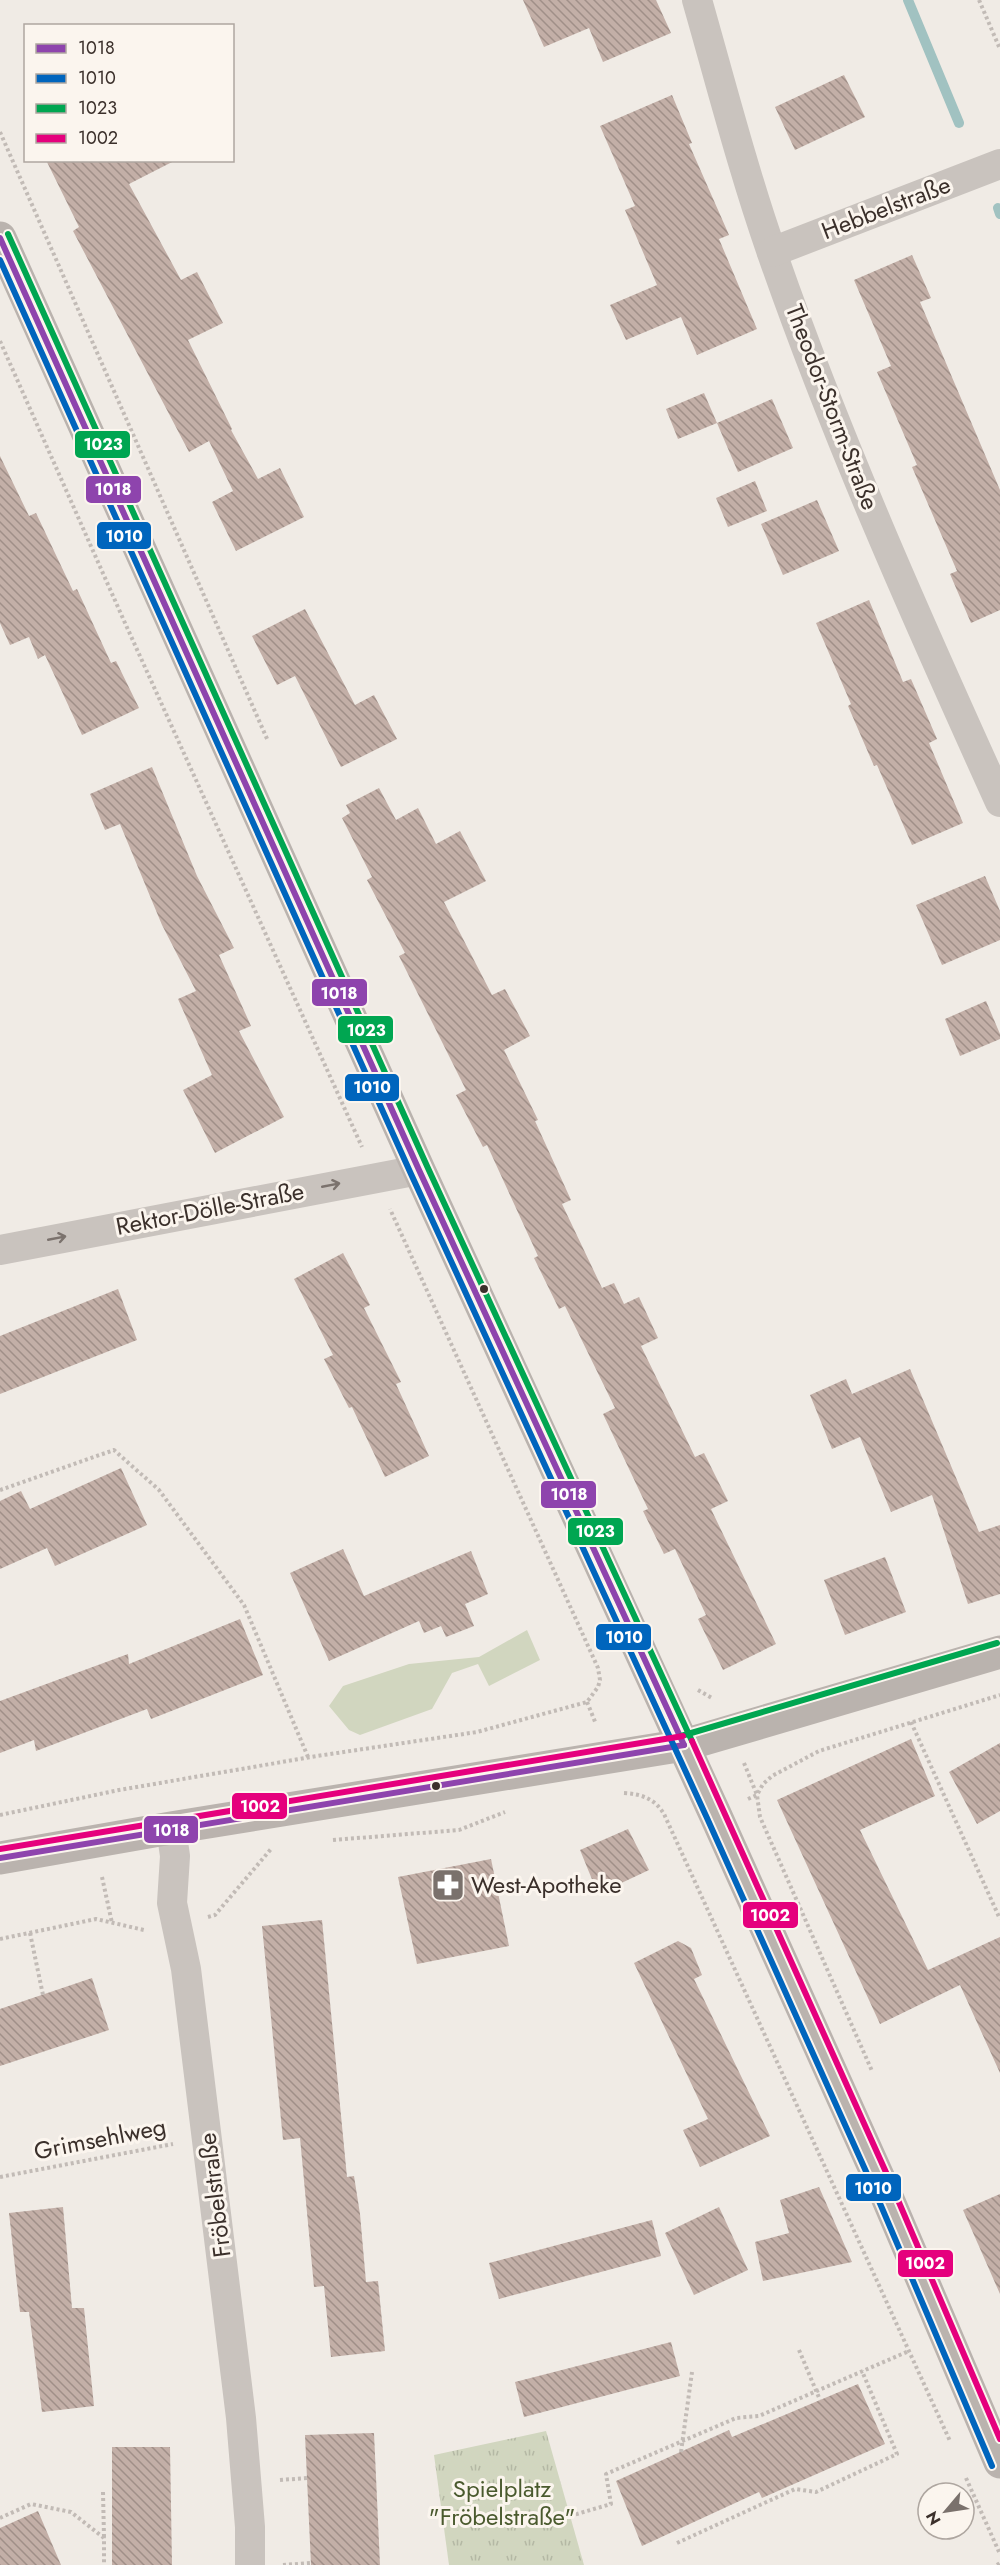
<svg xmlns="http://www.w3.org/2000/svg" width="1000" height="2565" font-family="Jost,sans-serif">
<defs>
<pattern id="park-tufts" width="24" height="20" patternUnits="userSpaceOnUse" patternTransform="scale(1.5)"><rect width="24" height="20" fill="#d1d6bf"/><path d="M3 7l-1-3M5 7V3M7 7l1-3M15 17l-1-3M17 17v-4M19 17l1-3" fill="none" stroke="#b4b8a4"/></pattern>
<pattern id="building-back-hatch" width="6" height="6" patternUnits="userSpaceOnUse" patternTransform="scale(1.5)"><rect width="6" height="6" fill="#c3afa7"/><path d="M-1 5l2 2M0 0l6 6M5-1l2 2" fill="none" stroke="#a08f88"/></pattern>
</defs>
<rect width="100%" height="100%" fill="#f0ebe5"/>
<path fill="#d1d6bf" d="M 527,1630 L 540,1660 L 489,1686 L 478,1664 L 452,1673 L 432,1709 L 360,1735 L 349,1730 L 329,1706 L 343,1686 L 409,1664 L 479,1657 Z"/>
<path fill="url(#park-tufts)" d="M 546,2431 L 584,2565 L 449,2565 L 434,2455 Z"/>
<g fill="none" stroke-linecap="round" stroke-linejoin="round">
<g stroke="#a1c2c1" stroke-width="10">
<path d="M 908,0 L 959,123"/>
<path d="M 998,208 L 1000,214"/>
</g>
</g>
<g fill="url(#building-back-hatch)">
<path d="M 523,0 L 656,0 L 671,33 L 603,62 L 589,28 L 544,47 Z"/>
<path d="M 844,75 L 865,117 L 795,150 L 775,107 Z"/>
<path d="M 672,95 L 692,143 L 689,144 L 729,235 L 719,239 L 757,329 L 697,355 L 681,317 L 626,340 L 610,305 L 657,285 L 625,210 L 635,206 L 600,126 Z"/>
<path d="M 46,160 L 176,160 L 129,184 L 181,280 L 197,272 L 223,323 L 188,340 L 232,429 L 231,430 L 258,479 L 280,468 L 304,517 L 236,551 L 212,502 L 233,491 L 209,441 L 189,452 L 73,231 L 79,227 Z"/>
<path d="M 912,255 L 931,298 L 920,302 L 1000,490 L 1000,610 L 971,623 L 950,574 L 957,571 L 912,467 L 917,465 L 877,372 L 891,366 L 854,280 Z"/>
<path d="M 704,393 L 717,423 L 678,439 L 666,409 Z"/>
<path d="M 772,399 L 793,448 L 738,472 L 717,423 Z"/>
<path d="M 0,456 L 29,516 L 36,513 L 73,591 L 77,589 L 111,663 L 116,661 L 139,708 L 82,735 L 45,655 L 38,659 L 29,637 L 10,645 L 0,623 Z"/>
<path d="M 755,481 L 767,511 L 728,527 L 716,498 Z"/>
<path d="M 817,500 L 839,551 L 783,575 L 761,524 Z"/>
<path d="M 869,600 L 903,682 L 911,679 L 937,739 L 929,743 L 963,823 L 912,845 L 877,765 L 874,766 L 848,706 L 851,704 L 816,623 Z"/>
<path d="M 305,609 L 355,705 L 374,695 L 397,739 L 341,767 L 295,676 L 277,685 L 252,636 Z"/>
<path d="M 152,767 L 197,876 L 234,948 L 219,955 L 251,1026 L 239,1031 L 284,1117 L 215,1153 L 183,1090 L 212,1075 L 178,999 L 196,991 L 162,925 L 120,824 L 105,830 L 90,794 Z"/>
<path d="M 379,788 L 396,820 L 418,808 L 436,844 L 460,831 L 486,881 L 444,902 L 492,995 L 505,989 L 530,1036 L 504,1050 L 538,1120 L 535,1121 L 571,1200 L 562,1204 L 602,1288 L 614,1283 L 624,1304 L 639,1297 L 658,1338 L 641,1346 L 695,1457 L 704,1453 L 728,1501 L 711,1509 L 776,1644 L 723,1670 L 698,1619 L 706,1615 L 675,1549 L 664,1554 L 643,1511 L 648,1509 L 603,1414 L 615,1408 L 565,1306 L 559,1309 L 534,1258 L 538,1256 L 487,1145 L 483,1147 L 456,1095 L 466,1090 L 399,956 L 405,953 L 367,880 L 372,877 L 342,818 L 350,813 L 346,805 Z"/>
<path d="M 985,876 L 1000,911 L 1000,940 L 942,965 L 916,905 Z"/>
<path d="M 986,1001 L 1000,1034 L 1000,1039 L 960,1056 L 945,1019 Z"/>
<path d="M 343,1253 L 370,1305 L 364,1308 L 401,1382 L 396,1384 L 429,1456 L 385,1477 L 352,1407 L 349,1408 L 324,1359 L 333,1355 L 294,1279 Z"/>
<path d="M 118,1289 L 137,1340 L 0,1394 L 0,1336 Z"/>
<path d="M 910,1369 L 979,1532 L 1000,1525 L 1000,1594 L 968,1604 L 932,1495 L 891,1512 L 860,1437 L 832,1449 L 810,1395 L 846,1379 L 852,1394 Z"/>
<path d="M 121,1468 L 147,1525 L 55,1566 L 47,1548 L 0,1569 L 0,1501 L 21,1491 L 30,1509 Z"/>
<path d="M 343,1549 L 364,1596 L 471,1551 L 488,1594 L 465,1604 L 474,1626 L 446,1637 L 441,1626 L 424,1633 L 419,1621 L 329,1661 L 290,1573 Z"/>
<path d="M 885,1557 L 906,1612 L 845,1635 L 824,1580 Z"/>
<path d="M 240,1619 L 263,1675 L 151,1719 L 147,1709 L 36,1751 L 34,1740 L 0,1753 L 0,1701 L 128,1654 L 129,1664 Z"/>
<path d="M 911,1739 L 935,1796 L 860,1830 L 928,1970 L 1000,1937 L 1000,2073 L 960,1985 L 880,2024 L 777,1800 Z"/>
<path d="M 1000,1743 L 1000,1811 L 977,1824 L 949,1772 Z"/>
<path d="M 628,1829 L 649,1870 L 598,1894 L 580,1850 Z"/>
<path d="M 491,1859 L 509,1946 L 417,1964 L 398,1877 Z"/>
<path d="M 322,1920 L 347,2177 L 354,2176 L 360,2214 L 366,2282 L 378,2281 L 385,2351 L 331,2357 L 324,2286 L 314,2287 L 300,2138 L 283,2140 L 262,1926 Z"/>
<path d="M 678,1941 L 691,1948 L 702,1975 L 694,1979 L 770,2136 L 700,2167 L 683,2130 L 708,2119 L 634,1963 Z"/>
<path d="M 92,1978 L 109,2030 L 0,2066 L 0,2009 Z"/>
<path d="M 819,2187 L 852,2262 L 763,2281 L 755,2242 L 789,2233 L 780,2200 Z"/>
<path d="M 1000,2194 L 1000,2294 L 963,2210 Z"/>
<path d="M 63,2207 L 72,2308 L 84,2308 L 94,2406 L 42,2412 L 29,2312 L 20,2312 L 9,2213 Z"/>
<path d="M 719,2207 L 748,2270 L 694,2295 L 665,2233 Z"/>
<path d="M 652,2220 L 661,2256 L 499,2299 L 489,2263 Z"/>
<path d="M 671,2342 L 680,2376 L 524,2417 L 515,2382 Z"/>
<path d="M 858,2384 L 885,2444 L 762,2498 L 759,2492 L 642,2546 L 616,2481 L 729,2430 L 732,2437 Z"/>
<path d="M 374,2433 L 380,2565 L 311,2565 L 305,2435 Z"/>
<path d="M 112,2447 L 170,2447 L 172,2565 L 112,2565 Z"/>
<path d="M 38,2511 L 61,2565 L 0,2565 L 0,2528 Z"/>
</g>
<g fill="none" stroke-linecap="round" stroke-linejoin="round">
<g stroke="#c2bbb6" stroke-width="4" stroke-dasharray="3 3" stroke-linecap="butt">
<path d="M 979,0 L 1000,49"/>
<path d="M 0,132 L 268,741"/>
<path d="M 0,341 L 125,623 L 362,1147"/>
<path d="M 0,1490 L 114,1450 L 159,1490 L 244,1605 L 308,1757"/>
<path d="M 698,1690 L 712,1698"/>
<path d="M 587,1702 L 596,1724"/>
<path d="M 911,1722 L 1000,1919"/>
<path d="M 744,1763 L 757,1795 L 760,1817 L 872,2071"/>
<path d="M 624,1793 C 642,1794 655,1799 664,1814 L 950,2441"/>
<path d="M 748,1799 L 757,1795 L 763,1784 L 772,1776 L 819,1751 L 1000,1695"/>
<path d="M 0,1815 L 119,1790 L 317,1756 L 477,1732 L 587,1702 L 598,1687 L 600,1680 L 598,1668 L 390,1209"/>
<path d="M 333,1840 L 459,1830 L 505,1812"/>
<path d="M 102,1877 L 112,1923"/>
<path d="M 208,1917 L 215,1915 L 271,1849"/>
<path d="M 30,1933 L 43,1995"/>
<path d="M 0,1939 L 96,1919 L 144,1930"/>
<path d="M 0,2177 L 173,2144"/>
<path d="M 799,2350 L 820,2400"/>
<path d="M 681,2452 L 692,2372"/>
<path d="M 966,2478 L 1000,2554"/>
<path d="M 280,2480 L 308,2478"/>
<path d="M 103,2492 L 104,2537"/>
<path d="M 570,2516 L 611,2504 L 606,2474 L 736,2418 L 759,2416 L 909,2351"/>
<path d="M 0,2518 L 31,2504 L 71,2512 L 104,2538 L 104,2565"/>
<path d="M 677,2543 L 795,2489 L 816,2492 L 897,2454 L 862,2371"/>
<path d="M 283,2565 L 311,2563"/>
<path d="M 997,2565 L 1000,2563"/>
</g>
<g stroke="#c9c3be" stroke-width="30">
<path d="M 697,0 C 721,84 743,170 772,253 C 837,440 918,621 1000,802"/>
<path d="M 772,252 L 1000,164"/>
<path d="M 0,1250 L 419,1170"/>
<path d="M 171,1828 L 175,1856 L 172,1903 L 186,1969 L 241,2418 L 250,2527 L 250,2565"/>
</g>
<g stroke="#bab3ae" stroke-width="33">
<path d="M 0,238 L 419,1170 L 715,1814 L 881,2183 L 1000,2462"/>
<path d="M 0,1858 L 171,1828 L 684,1745 L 1000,1652"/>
</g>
<g stroke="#fbf5ee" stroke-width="10">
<g id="bus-1">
<path d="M 0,238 L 419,1170 L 684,1745"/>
<path d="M 0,1858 L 684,1745"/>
</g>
</g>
<g stroke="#fbf5ee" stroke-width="10">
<path id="bus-2" d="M 0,260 L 411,1174 L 707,1818 L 873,2187 L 992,2466"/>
</g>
<g stroke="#fbf5ee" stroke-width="10">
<g id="bus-3">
<path d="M 8,234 L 427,1166 L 692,1741"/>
<path d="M 681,1736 L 997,1643"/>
</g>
</g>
<g stroke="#fbf5ee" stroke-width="10">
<g id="bus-4">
<path d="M 692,1741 L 889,2179 L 1000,2439"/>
<path d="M 0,1849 L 683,1736"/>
</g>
</g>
<use href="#bus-1" stroke="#8e44ad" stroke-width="6"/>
<use href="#bus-2" stroke="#0065bd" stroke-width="6"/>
<use href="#bus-3" stroke="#00a651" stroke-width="6"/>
<use href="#bus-4" stroke="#e5007d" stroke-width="6"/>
</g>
<defs><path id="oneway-shaft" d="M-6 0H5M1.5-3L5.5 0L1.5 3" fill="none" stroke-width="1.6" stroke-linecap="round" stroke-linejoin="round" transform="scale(1.5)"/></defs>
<g stroke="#7b726d">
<use href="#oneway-shaft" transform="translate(331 1185) rotate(-11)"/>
<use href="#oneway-shaft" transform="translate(57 1238) rotate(-11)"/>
</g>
<defs>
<g id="pharmacy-square" transform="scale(1.725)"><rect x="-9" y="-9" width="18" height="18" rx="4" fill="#7a716c" stroke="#fbf5ee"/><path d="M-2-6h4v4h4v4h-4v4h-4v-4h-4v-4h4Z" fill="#fff"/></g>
</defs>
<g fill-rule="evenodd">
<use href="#pharmacy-square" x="448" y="1885"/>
</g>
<g fill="#3b302b" stroke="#fbf5ee" stroke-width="2">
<circle cx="484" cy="1289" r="5"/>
<circle cx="436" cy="1786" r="5"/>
</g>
<g text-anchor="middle" stroke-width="6" stroke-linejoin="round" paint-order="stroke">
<g font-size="24" fill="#3b302b" stroke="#fbf5ee">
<text transform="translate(886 208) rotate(-21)" y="8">Hebbelstraße</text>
<text transform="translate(832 407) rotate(69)" y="8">Theodor-Storm-Straße</text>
<text transform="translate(210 1209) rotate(-11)" y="8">Rektor-Dölle-Straße</text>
<text transform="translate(100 2139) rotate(-11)" y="8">Grimsehlweg</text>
<text transform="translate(215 2195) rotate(-97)" y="8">Fröbelstraße</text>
</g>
<g font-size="24" fill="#3b302b" stroke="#fbf5ee" text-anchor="start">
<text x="471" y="1893">West-Apotheke</text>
</g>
<g font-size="24" fill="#4a5a2e" stroke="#fbf5ee">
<text x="502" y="2497">Spielplatz<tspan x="502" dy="28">"Fröbelstraße"</tspan></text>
</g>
</g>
<g stroke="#fbf5ee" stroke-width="2">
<rect x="74" y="430" width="57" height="29" rx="6" fill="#00a651"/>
<rect x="85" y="475" width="57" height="29" rx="6" fill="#8e44ad"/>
<rect x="96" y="521" width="56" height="29" rx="6" fill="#0065bd"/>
<rect x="311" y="978" width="57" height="29" rx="6" fill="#8e44ad"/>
<rect x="337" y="1015" width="57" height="29" rx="6" fill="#00a651"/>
<rect x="344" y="1073" width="56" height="29" rx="6" fill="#0065bd"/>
<rect x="540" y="1480" width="57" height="29" rx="6" fill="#8e44ad"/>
<rect x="567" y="1517" width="57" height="29" rx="6" fill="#00a651"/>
<rect x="595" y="1623" width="57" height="28" rx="6" fill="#0065bd"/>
<rect x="231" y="1792" width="57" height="28" rx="6" fill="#e5007d"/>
<rect x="143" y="1815" width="56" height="29" rx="6" fill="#8e44ad"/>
<rect x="742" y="1901" width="57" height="28" rx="6" fill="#e5007d"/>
<rect x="845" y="2173" width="57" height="29" rx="6" fill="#0065bd"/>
<rect x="897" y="2249" width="57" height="29" rx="6" fill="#e5007d"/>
</g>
<g font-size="16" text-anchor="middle" font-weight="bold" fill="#fff">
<text x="103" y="450">1023</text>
<text x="113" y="495">1018</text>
<text x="124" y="542">1010</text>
<text x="339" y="999">1018</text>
<text x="366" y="1036">1023</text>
<text x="372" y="1093">1010</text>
<text x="569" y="1500">1018</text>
<text x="595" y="1537">1023</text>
<text x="624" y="1643">1010</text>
<text x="260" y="1812">1002</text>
<text x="171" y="1836">1018</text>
<text x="770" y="1921">1002</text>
<text x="873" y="2194">1010</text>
<text x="925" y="2269">1002</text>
</g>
<rect x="24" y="24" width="210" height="138" fill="#fbf5ee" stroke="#aea6a0" stroke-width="1.5"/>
<rect x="36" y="44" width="30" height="9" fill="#8e44ad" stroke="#aea6a0" stroke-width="1.5"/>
<text x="78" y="54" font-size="18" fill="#3b302b">1018</text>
<rect x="36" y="74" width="30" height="9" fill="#0065bd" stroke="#aea6a0" stroke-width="1.5"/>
<text x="78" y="84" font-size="18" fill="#3b302b">1010</text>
<rect x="36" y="104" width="30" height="9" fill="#00a651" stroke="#aea6a0" stroke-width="1.5"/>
<text x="78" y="114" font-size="18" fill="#3b302b">1023</text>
<rect x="36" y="134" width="30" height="9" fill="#e5007d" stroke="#aea6a0" stroke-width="1.5"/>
<text x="78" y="144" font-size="18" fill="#3b302b">1002</text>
<g transform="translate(946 2511) rotate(241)"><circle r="28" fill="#fbf5ee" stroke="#aea6a0" stroke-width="1.5"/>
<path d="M0-4.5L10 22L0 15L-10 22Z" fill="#7a716c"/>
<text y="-9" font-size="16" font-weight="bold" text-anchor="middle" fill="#3b302b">N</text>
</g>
</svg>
